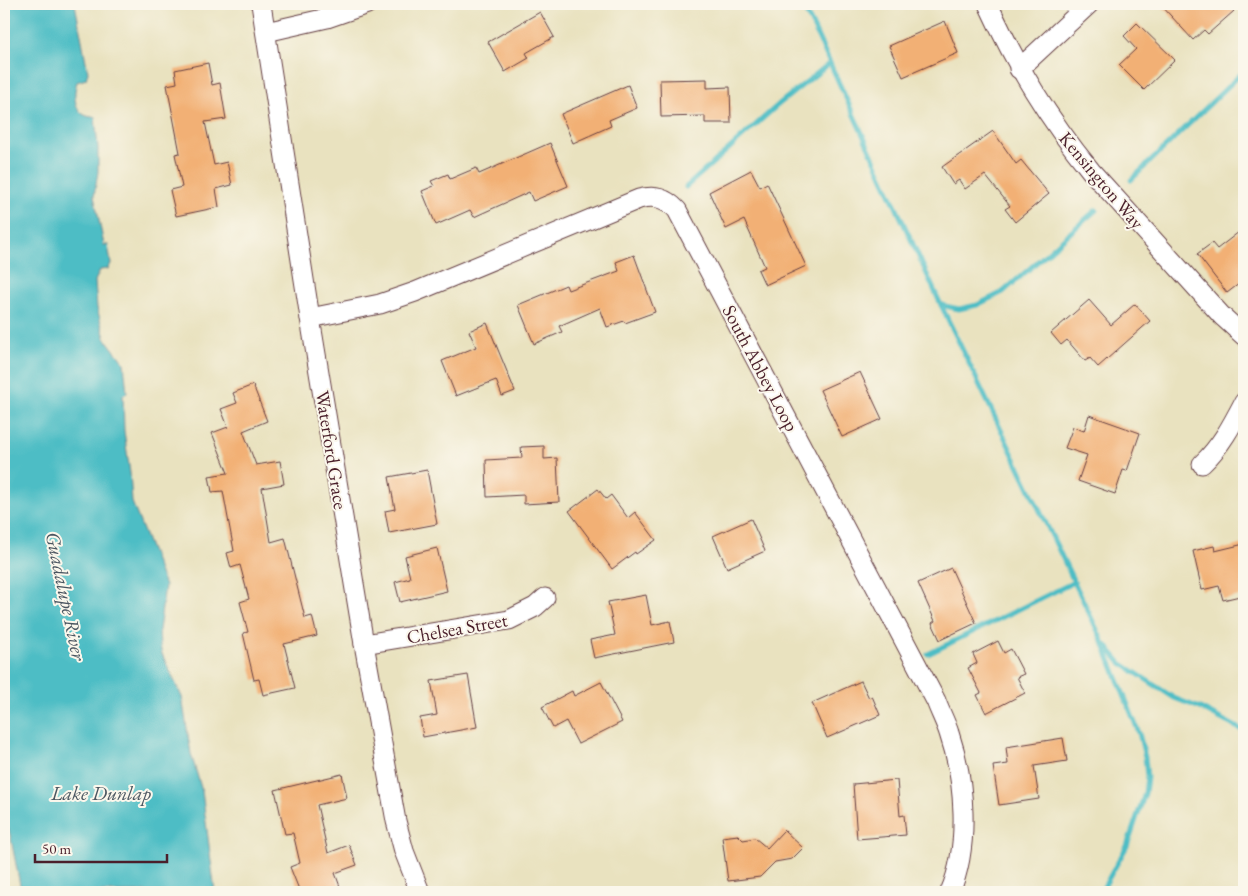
<svg xmlns="http://www.w3.org/2000/svg" width="1248" height="896" font-family="'EB Garamond',serif">
<rect width="100%" height="100%" fill="#fbf7ec"/>
<filter id="ink" filterUnits="userSpaceOnUse"><feTurbulence type="fractalNoise" baseFrequency=".02" numOctaves="2"/><feDisplacementMap in="SourceGraphic" scale="10" xChannelSelector="R" yChannelSelector="G"/><feConvolveMatrix kernelMatrix="1 2 1 2 8 2 1 2 1" color-interpolation-filters="sRGB"/></filter>
<filter id="wash" filterUnits="userSpaceOnUse"><feTurbulence type="fractalNoise" baseFrequency=".0096" numOctaves="4" result="noise"/><feDisplacementMap in="SourceGraphic" scale="20" xChannelSelector="R" yChannelSelector="G"/><feGaussianBlur stdDeviation="1.12" result="paint"/><feColorMatrix in="noise" values="0 0 0 0 0 0 0 0 0 0 0 0 0 0 0 0 0 1.4 0 .05"/><feComposite in="paint" operator="in"/></filter>
<g filter="url(#wash)">
<rect width="100%" height="100%" fill="#e9e2bf"/>
<path fill="#4ebdc5" stroke="#4c6e78" d="M 4,4 L 75,4 L 88,72 L 86,79 L 77,82 C 72,97 75,118 95,117 L 98,148 L 98,172 L 94,196 L 104,245 L 108,245 L 111,264 L 108,269 L 100,270 L 95,281 L 97,308 L 105,338 L 124,363 L 127,393 L 123,395 L 124,431 L 130,473 L 132,502 L 165,586 L 159,630 L 160,646 L 162,654 L 182,697 L 191,754 L 202,791 L 215,892 L 25,892 L 20,885 L 11,839 L 4,813 Z"/>
<g fill="none" stroke-linecap="round" stroke-linejoin="round">
<g stroke="#4ebdc5" stroke-width="5">
<path d="M 801,4 L 812,24 L 941,305 L 1103,642 L 1121,663 L 1174,698 L 1200,708 L 1244,731"/>
<path d="M 1131,180 L 1244,71"/>
<path d="M 686,187 L 779,104 L 830,63"/>
<path d="M 941,305 L 959,309 L 977,305 L 1003,292 L 1096,210"/>
<path d="M 928,654 L 1074,582"/>
<path d="M 1101,892 L 1127,846 L 1145,793 L 1147,777 L 1145,757 L 1139,733 L 1104,645"/>
</g>
</g>
<g id="blocks">
<g fill="#f2b075">
<path d="M 1160,4 L 1227,4 L 1234,11 L 1208,34 L 1204,30 L 1193,40 Z"/>
<path d="M 540,12 L 554,37 L 526,53 L 529,58 L 505,72 L 488,42 Z"/>
<path d="M 945,21 L 958,53 L 903,77 L 889,46 Z"/>
<path d="M 1137,23 L 1175,60 L 1144,90 L 1119,65 L 1136,49 L 1124,36 Z"/>
<path d="M 208,63 L 212,85 L 220,83 L 226,119 L 205,122 L 214,165 L 227,162 L 232,185 L 216,189 L 219,207 L 176,216 L 170,190 L 182,187 L 175,154 L 180,153 L 167,85 L 177,83 L 175,70 Z"/>
<path d="M 707,79 L 707,88 L 730,87 L 731,123 L 705,123 L 705,116 L 661,117 L 660,80 Z"/>
<path d="M 628,85 L 637,108 L 609,120 L 611,126 L 573,143 L 561,114 Z"/>
<path d="M 993,131 L 1016,164 L 1021,160 L 1049,194 L 1015,222 L 1005,209 L 1010,206 L 985,175 L 965,189 L 959,180 L 953,184 L 942,167 Z"/>
<path d="M 550,143 L 568,186 L 533,201 L 529,192 L 474,217 L 470,210 L 436,225 L 422,191 L 434,186 L 431,181 L 448,174 L 450,179 L 476,168 L 479,174 Z"/>
<path d="M 751,170 L 760,187 L 767,183 L 806,266 L 765,285 L 758,270 L 765,267 L 744,220 L 726,229 L 709,192 Z"/>
<path d="M 1244,228 L 1244,280 L 1227,293 L 1197,254 L 1212,243 L 1217,249 Z"/>
<path d="M 634,255 L 655,312 L 625,323 L 624,321 L 607,327 L 600,308 L 559,326 L 562,332 L 534,344 L 518,305 L 566,285 L 568,290 L 619,271 L 616,262 Z"/>
<path d="M 1089,300 L 1111,325 L 1135,304 L 1150,321 L 1098,367 L 1090,358 L 1085,361 L 1067,340 L 1061,345 L 1051,333 Z"/>
<path d="M 487,323 L 515,391 L 502,396 L 496,380 L 456,396 L 442,361 L 476,347 L 469,331 Z"/>
<path d="M 860,372 L 882,419 L 842,437 L 820,390 Z"/>
<path d="M 253,385 L 267,421 L 243,431 L 256,465 L 280,461 L 284,484 L 262,488 L 271,542 L 285,538 L 305,618 L 312,616 L 317,636 L 284,644 L 295,688 L 263,695 L 259,679 L 254,680 L 243,633 L 248,632 L 240,602 L 249,599 L 240,565 L 231,568 L 227,553 L 234,551 L 223,491 L 212,492 L 209,476 L 228,473 L 212,433 L 228,427 L 221,409 L 237,403 L 233,393 Z"/>
<path d="M 1089,415 L 1140,433 L 1127,471 L 1123,470 L 1115,494 L 1078,481 L 1087,455 L 1065,448 L 1073,427 L 1084,431 Z"/>
<path d="M 544,446 L 544,459 L 557,458 L 559,502 L 524,504 L 524,495 L 487,497 L 486,460 L 522,458 L 521,447 Z"/>
<path d="M 427,470 L 437,524 L 389,533 L 385,511 L 395,509 L 389,477 Z"/>
<path d="M 598,489 L 606,499 L 611,495 L 628,518 L 635,512 L 656,540 L 636,554 L 635,552 L 612,569 L 569,511 Z"/>
<path d="M 751,519 L 765,551 L 727,568 L 713,536 Z"/>
<path d="M 1244,544 L 1244,595 L 1223,600 L 1219,586 L 1202,590 L 1193,551 L 1214,546 L 1215,551 Z"/>
<path d="M 437,548 L 447,591 L 400,602 L 395,582 L 410,578 L 405,556 Z"/>
<path d="M 951,568 L 976,623 L 940,640 L 932,623 L 935,621 L 918,583 Z"/>
<path d="M 646,595 L 652,625 L 670,621 L 674,642 L 594,658 L 590,640 L 615,635 L 608,602 Z"/>
<path d="M 998,641 L 1004,653 L 1011,649 L 1024,674 L 1017,677 L 1025,693 L 986,713 L 977,695 L 981,693 L 968,668 L 977,663 L 973,654 Z"/>
<path d="M 468,675 L 477,727 L 423,737 L 420,718 L 437,715 L 431,681 Z"/>
<path d="M 861,681 L 869,698 L 872,696 L 880,715 L 827,738 L 812,703 Z"/>
<path d="M 601,682 L 622,722 L 578,744 L 566,721 L 553,728 L 542,707 L 572,691 L 574,696 Z"/>
<path d="M 1063,738 L 1067,761 L 1034,766 L 1039,799 L 999,805 L 993,766 L 1008,764 L 1006,747 Z"/>
<path d="M 342,774 L 347,798 L 317,805 L 328,853 L 349,845 L 357,865 L 335,873 L 342,892 L 300,892 L 290,867 L 300,863 L 293,833 L 285,834 L 275,790 Z"/>
<path d="M 897,780 L 900,816 L 904,815 L 906,835 L 857,839 L 853,784 Z"/>
<path d="M 784,830 L 803,848 L 792,859 L 775,862 L 760,877 L 728,881 L 722,837 L 738,835 L 743,840 L 755,838 L 767,848 Z"/>
</g>
</g>
</g>
<g filter="url(#ink)">
<use href="#blocks" fill-opacity="0" stroke="#623c41" stroke-width="1"/>
<g fill="none" stroke-linecap="round" stroke-linejoin="round">
<g stroke="#623c41" stroke-width="21">
<g id="minor">
<path d="M 261,4 L 310,318 L 364,644 L 396,821 L 404,851 L 420,892"/>
<path d="M 988,4 C 1017,67 1047,117 1091,171 L 1222,316 L 1244,336"/>
<path d="M 266,32 L 327,18 L 367,4"/>
<path d="M 1019,69 L 1089,4"/>
<path d="M 310,318 L 380,304 L 415,292 L 639,199 C 655,195 666,198 677,210 L 936,701 C 940,712 946,723 949,733 C 965,780 970,846 950,892"/>
<path d="M 1202,464 C 1221,446 1232,425 1244,402"/>
<path d="M 364,644 L 509,620 L 535,607 L 545,598"/>
</g>
</g>
<use href="#minor" stroke="#fff" stroke-width="19"/>
</g>
</g>
<g text-anchor="middle" stroke-width="4" stroke-linejoin="round" paint-order="stroke">
<g font-size="19" fill="#4a1f2b" stroke="#fbf7ec">
<text transform="translate(1102 180) rotate(50)" y="7">Kensington Way</text>
<text transform="translate(761 368) rotate(62)" y="7">South Abbey Loop</text>
<text transform="translate(332 450) rotate(81)" y="7">Waterford Grace</text>
<text transform="translate(457 628) rotate(-10)" y="7">Chelsea Street</text>
</g>
<g font-size="20" font-style="italic" fill="#4b5661" stroke="#fbf7ec">
<text transform="translate(66 596) rotate(78)" y="7">Guadalupe River</text>
<text x="101" y="800">Lake Dunlap</text>
</g>
</g>
<rect width="1248" height="896" fill="none" stroke="#fbf7ec" stroke-width="20"/>
<path d="M35 854v8h132v-8" fill="none" stroke="#4a1f2b" stroke-width="2.5"/>
<text x="42" y="854" font-size="15" fill="#4a1f2b" stroke="#fbf7ec" stroke-width="4" paint-order="stroke">50 m</text>
</svg>
